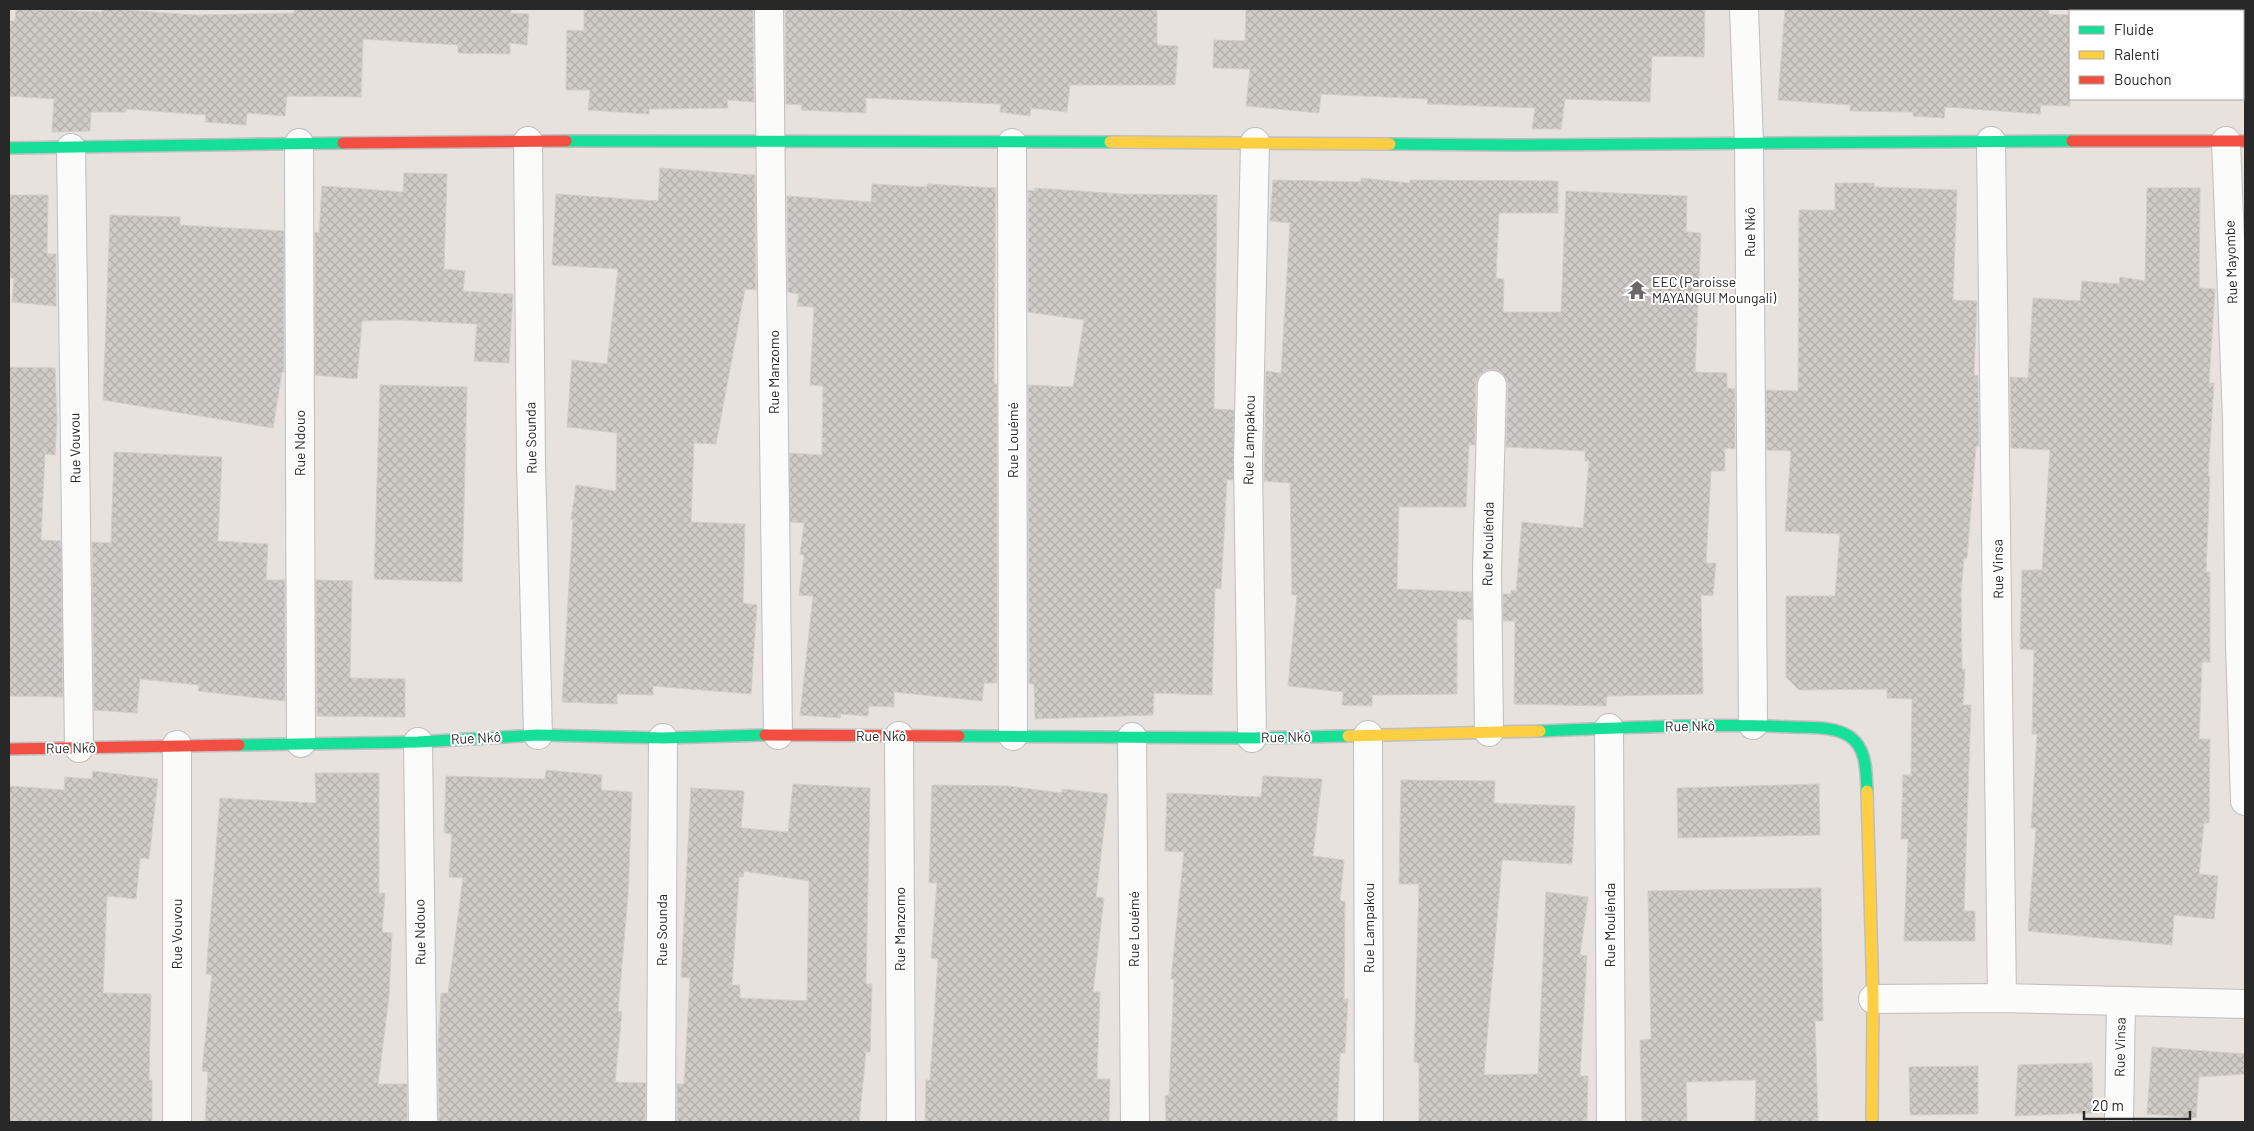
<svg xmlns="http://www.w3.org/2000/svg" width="2254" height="1131" font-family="Barlow,sans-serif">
<defs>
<pattern id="building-cross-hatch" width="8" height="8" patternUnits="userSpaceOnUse" patternTransform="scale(1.25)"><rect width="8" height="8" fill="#cfccc8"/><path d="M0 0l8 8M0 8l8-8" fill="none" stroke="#b2afac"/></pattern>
</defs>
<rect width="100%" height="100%" fill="#e7e2dd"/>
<g fill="url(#building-cross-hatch)" stroke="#d2cec9" fill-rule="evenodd">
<path d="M 16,9 L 102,12 L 103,9 L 111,9 L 195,15 L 294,13 L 295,9 L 511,9 L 511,13 L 529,14 L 527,45 L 510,43 L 510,54 L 458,53 L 458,45 L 363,39 L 361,97 L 287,96 L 285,116 L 247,113 L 246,125 L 205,122 L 206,115 L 126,109 L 126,112 L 91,112 L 90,131 L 52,132 L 54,99 L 9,96 L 9,21 L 15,21 Z"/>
<path d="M 584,9 L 753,9 L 754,102 L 727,100 L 728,108 L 649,109 L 649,114 L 588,110 L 590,90 L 566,90 L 567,30 L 584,31 Z"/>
<path d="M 785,9 L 902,11 L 902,9 L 1157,9 L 1157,45 L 1178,46 L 1175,85 L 1070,85 L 1067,112 L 1031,108 L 1030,116 L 1000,112 L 1001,104 L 866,98 L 866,113 L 801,110 L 802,105 L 786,104 Z"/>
<path d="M 1246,9 L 1705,9 L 1704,57 L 1652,56 L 1650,102 L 1565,99 L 1561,129 L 1532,129 L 1535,108 L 1427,104 L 1428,99 L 1321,94 L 1319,113 L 1246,106 L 1250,69 L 1213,68 L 1214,40 L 1245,41 Z"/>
<path d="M 1785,9 L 2049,9 L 2049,14 L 2070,15 L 2070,106 L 2041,105 L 2040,114 L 1945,107 L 1944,118 L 1913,116 L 1913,112 L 1850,111 L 1850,105 L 1778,100 Z"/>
<path d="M 660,168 L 755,175 L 756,290 L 745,289 L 716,444 L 694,443 L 691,522 L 745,524 L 743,603 L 757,605 L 751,694 L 653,686 L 653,695 L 617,694 L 617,704 L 562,702 L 573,519 L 571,519 L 576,485 L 616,491 L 617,433 L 567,427 L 572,360 L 607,364 L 618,269 L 552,265 L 556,194 L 658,201 Z"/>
<path d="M 404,173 L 447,174 L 444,269 L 465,271 L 463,291 L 513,294 L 509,363 L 474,361 L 477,324 L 400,320 L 362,321 L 357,379 L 315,375 L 315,232 L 319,233 L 322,186 L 403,192 Z"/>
<path d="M 1361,178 L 1410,183 L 1410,180 L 1558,181 L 1558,213 L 1499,213 L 1496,278 L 1504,279 L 1503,312 L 1561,312 L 1566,191 L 1687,196 L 1686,232 L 1701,233 L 1695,372 L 1727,373 L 1727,388 L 1735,389 L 1735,449 L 1725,448 L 1725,471 L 1711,471 L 1706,563 L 1716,563 L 1713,596 L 1701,595 L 1703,694 L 1607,696 L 1606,706 L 1514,704 L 1515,621 L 1503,621 L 1503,594 L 1511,594 L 1511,590 L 1516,591 L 1522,522 L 1583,528 L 1589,461 L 1585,461 L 1585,451 L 1506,447 L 1508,385 L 1506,378 L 1501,372 L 1492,369 L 1485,371 L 1479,376 L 1476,384 L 1475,445 L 1469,445 L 1466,507 L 1399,507 L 1397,589 L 1472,592 L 1472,620 L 1457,619 L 1457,694 L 1372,695 L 1372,706 L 1342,705 L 1343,692 L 1288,686 L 1297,595 L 1292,595 L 1290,483 L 1264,481 L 1266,371 L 1281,373 L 1290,223 L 1270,221 L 1273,180 L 1361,182 Z"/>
<path d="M 1835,183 L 1874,183 L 1874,187 L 1957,190 L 1953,300 L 1977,301 L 1974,375 L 1978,376 L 1979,446 L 1976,446 L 1967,558 L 1964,558 L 1961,591 L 1962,669 L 1965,669 L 1963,705 L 1971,705 L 1964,911 L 1975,911 L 1975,941 L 1904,941 L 1908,839 L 1901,839 L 1903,775 L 1911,775 L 1912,699 L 1887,698 L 1887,689 L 1799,690 L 1786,677 L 1786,596 L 1835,596 L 1840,534 L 1785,531 L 1791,451 L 1767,450 L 1766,390 L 1798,391 L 1799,210 L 1835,210 Z"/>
<path d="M 872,184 L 927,187 L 927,184 L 996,188 L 994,384 L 997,384 L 997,683 L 984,683 L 982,701 L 894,692 L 894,707 L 869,706 L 868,716 L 841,714 L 840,718 L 800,715 L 813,596 L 799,595 L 804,555 L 800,554 L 804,523 L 790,522 L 789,453 L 822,455 L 823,386 L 810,385 L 814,307 L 797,306 L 799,294 L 788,292 L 787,196 L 871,202 Z"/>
<path d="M 1035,188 L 1122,194 L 1217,195 L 1214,409 L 1234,410 L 1233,480 L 1227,480 L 1221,589 L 1215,588 L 1212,695 L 1154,693 L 1153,715 L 1035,719 L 1034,684 L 1029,684 L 1028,385 L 1073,387 L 1084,320 L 1028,312 L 1028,190 L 1035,191 Z"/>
<path d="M 2147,188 L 2200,188 L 2199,288 L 2215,289 L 2209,383 L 2214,383 L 2208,476 L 2210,476 L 2206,572 L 2210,572 L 2210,662 L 2202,662 L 2199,739 L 2210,739 L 2209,823 L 2204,823 L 2199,874 L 2218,876 L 2214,919 L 2174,915 L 2172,945 L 2028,931 L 2036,828 L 2031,828 L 2037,734 L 2032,734 L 2034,650 L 2020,649 L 2022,570 L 2042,570 L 2050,450 L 2011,448 L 2010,377 L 2028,378 L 2033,298 L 2080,301 L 2082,281 L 2119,284 L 2120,277 L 2145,281 Z"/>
<path d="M 9,195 L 48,195 L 47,254 L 56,254 L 56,306 L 12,302 L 14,278 L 9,278 Z"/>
<path d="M 110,215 L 180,217 L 180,225 L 284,231 L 284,372 L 282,372 L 273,428 L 103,400 Z"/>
<path d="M 9,367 L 55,368 L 57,419 L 55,455 L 45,454 L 41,540 L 61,541 L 63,697 L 9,696 Z"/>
<path d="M 380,385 L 467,387 L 462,582 L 374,579 Z"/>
<path d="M 114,452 L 222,457 L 218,541 L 268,544 L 266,580 L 285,580 L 285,701 L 198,691 L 199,685 L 140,679 L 137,713 L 94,710 L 92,542 L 111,543 Z"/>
<path d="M 316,580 L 352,581 L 350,678 L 405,679 L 405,717 L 317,716 Z"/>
<path d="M 546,770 L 602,775 L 601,790 L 632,792 L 628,895 L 618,1011 L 622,1012 L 615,1082 L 646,1083 L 645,1122 L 439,1122 L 438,1046 L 441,993 L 448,993 L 463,878 L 449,877 L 452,834 L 444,833 L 446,776 L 545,779 Z"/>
<path d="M 93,771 L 158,779 L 149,859 L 140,858 L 136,899 L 107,896 L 103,993 L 151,994 L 149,1080 L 152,1080 L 152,1122 L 9,1122 L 9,786 L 64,790 L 65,777 L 92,779 Z"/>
<path d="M 315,773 L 379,773 L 379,893 L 385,893 L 382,932 L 392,933 L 389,996 L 378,1084 L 407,1084 L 407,1122 L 205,1122 L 208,1072 L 202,1071 L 212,974 L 206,974 L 220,798 L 316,803 Z"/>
<path d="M 1263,776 L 1322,779 L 1313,856 L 1344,860 L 1340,901 L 1345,901 L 1344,999 L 1348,999 L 1345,1053 L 1340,1053 L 1337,1122 L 1166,1122 L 1165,1096 L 1169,1095 L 1174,979 L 1171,979 L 1184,852 L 1165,851 L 1167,793 L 1261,797 Z"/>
<path d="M 1401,780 L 1495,781 L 1494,803 L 1575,806 L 1572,864 L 1502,860 L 1484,1075 L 1538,1074 L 1546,892 L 1588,897 L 1580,955 L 1587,956 L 1580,1076 L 1588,1076 L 1587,1122 L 1419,1122 L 1419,1063 L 1414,1062 L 1419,884 L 1399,884 Z"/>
<path d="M 793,784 L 870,788 L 866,984 L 872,984 L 870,1052 L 866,1052 L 859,1122 L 677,1122 L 677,1084 L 684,1084 L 690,978 L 681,977 L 691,788 L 744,791 L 741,828 L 788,832 ZM 744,871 L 809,881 L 807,1001 L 740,998 L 740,985 L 732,985 L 739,877 L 743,877 Z"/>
<path d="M 1819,784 L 1820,835 L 1678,838 L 1677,788 Z"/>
<path d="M 932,785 L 1008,786 L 1062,793 L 1062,789 L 1108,794 L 1096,897 L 1104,898 L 1093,992 L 1100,992 L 1097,1079 L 1110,1079 L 1109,1122 L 925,1122 L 926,1080 L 930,1080 L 938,959 L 931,958 L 937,883 L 929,883 Z"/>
<path d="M 1821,888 L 1823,1021 L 1815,1021 L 1818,1122 L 1755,1122 L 1756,1080 L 1686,1082 L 1687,1122 L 1642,1122 L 1640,1040 L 1651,1039 L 1648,891 Z"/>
<path d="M 2152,1047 L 2245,1054 L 2245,1074 L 2199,1077 L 2196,1118 L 2147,1114 Z"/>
<path d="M 2092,1063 L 2093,1113 L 2015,1116 L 2018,1065 Z"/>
<path d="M 1978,1066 L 1978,1114 L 1910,1115 L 1909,1067 Z"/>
</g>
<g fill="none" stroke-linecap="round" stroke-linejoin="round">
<g stroke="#c0bebf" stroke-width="30">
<g id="street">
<path d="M 769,9 C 772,251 773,493 778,735"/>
<path d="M 1744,9 L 1749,143 L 1753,725"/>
<path d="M 528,141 L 531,463 L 538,735"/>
<path d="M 1991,141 L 2002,998"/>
<path d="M 2226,141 L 2237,419 L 2240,645 L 2245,801"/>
<path d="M 299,143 L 301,743"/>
<path d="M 1012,143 L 1013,736"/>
<path d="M 71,148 L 79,748"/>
<path d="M 1609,728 L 1611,1122"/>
<path d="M 1489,732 L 1487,571 L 1492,385"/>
<path d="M 1368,735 L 1369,1122"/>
<path d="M 899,736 L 901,1122"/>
<path d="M 1132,737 L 1135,1122"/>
<path d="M 1252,738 L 1248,462 L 1255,142"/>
<path d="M 418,742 L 423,1122"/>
<path d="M 1873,999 L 2002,998 L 2245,1004"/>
<path d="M 177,1122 L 177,745"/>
<path d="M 661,1122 L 663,738"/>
<path d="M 2119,1122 L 2121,1002"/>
</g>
</g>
<g stroke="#c0bebf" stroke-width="14">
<g id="fast">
<path d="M 566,141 L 1110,142"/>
<path d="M 1390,144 L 1511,145 L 2072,141"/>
<path d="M 9,148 L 343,143"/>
<path d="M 1540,731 C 1624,728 1709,723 1793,727 C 1810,728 1834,726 1849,736 C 1867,748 1866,771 1867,791"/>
<path d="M 959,736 L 1252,738 L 1348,736"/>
<path d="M 239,745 L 418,742 L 538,735 L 663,738 L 765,735"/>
</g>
</g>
<g stroke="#c0bebf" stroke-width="14">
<g id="slow">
<path d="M 1110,142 L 1390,144"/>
<path d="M 1348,736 L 1540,731"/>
<path d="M 1867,791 L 1873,999 L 1872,1122"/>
</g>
</g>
<g stroke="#c0bebf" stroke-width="14">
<g id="jam">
<path d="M 2072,141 L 2245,141"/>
<path d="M 343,143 L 566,141"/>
<path d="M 765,735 L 959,736"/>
<path d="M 9,749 L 239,745"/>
</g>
</g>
<use href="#street" stroke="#fbfbfa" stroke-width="28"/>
<use href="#fast" stroke="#16e098" stroke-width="11"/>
<use href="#slow" stroke="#ffcf43" stroke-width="11"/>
<use href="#jam" stroke="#f24e42" stroke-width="11"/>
</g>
<defs>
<g id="temple-bare" transform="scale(1.5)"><path d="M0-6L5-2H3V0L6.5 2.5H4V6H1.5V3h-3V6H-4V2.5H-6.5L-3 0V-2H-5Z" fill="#6b6967" stroke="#fff" stroke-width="2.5" paint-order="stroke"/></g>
</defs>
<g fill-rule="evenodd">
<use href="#temple-bare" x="1637" y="290"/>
</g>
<g text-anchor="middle" stroke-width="4" stroke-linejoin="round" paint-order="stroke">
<g font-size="14" fill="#282828" stroke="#fff">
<text transform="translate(1750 232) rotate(-90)" y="5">Rue Nkô</text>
<text transform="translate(2231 262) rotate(-92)" y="5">Rue Mayombe</text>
<text transform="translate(774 372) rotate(-90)" y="5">Rue Manzomo</text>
<text transform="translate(531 438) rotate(-91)" y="5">Rue Sounda</text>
<text transform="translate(1013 440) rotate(-90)" y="5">Rue Louémé</text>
<text transform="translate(1249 440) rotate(-89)" y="5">Rue Lampakou</text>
<text transform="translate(300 443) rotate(-90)" y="5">Rue Ndouo</text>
<text transform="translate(75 448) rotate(-91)" y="5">Rue Vouvou</text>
<text transform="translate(1488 544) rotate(-89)" y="5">Rue Moulénda</text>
<text transform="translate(1998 569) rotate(-91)" y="5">Rue Vinsa</text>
<text transform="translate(1690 726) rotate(-1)" y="5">Rue Nkô</text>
<text x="881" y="741">Rue Nkô</text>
<text transform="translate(1286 737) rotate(-1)" y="5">Rue Nkô</text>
<text transform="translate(476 738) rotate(-3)" y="5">Rue Nkô</text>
<text transform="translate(71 748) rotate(-1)" y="5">Rue Nkô</text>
<text transform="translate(1610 925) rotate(-90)" y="5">Rue Moulénda</text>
<text transform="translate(1369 928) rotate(-90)" y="5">Rue Lampakou</text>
<text transform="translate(900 929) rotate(-90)" y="5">Rue Manzomo</text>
<text transform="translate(1134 929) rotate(-90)" y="5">Rue Louémé</text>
<text transform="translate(662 930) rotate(-90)" y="5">Rue Sounda</text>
<text transform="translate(420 932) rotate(-91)" y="5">Rue Ndouo</text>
<text transform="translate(177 934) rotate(-90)" y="5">Rue Vouvou</text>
<text transform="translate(2120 1047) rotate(-89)" y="5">Rue Vinsa</text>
</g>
<g font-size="14" fill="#282828" stroke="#fff" text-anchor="start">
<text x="1652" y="287">EEC (Paroisse<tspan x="1652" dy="16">MAYANGUI Moungali)</tspan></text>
</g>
</g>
<rect width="2254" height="1131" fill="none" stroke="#282828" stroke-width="20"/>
<rect x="2069" y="10" width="175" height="90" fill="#ffffff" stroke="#a9a9a9"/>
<rect x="2079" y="26" width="25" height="8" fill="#16e098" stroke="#a9a9a9"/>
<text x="2114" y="35" font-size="15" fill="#282828">Fluide</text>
<rect x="2079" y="51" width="25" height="8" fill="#ffcf43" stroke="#a9a9a9"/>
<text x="2114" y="60" font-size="15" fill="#282828">Ralenti</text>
<rect x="2079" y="76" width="25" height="8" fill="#f24e42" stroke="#a9a9a9"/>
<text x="2114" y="85" font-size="15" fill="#282828">Bouchon</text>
<path d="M2084 1111v8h106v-8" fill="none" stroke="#282828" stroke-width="2.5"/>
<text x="2092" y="1111" font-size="15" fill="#282828" stroke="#ffffff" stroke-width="4" paint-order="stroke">20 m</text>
</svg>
